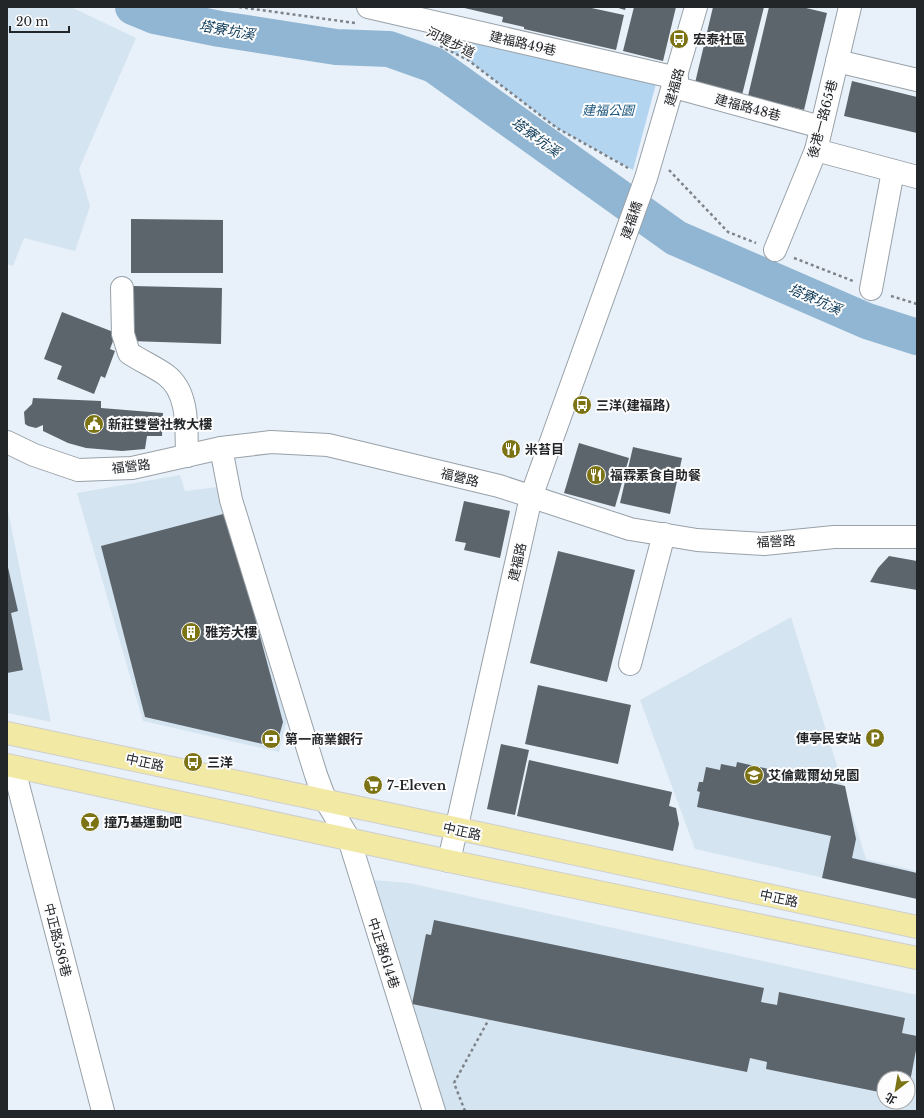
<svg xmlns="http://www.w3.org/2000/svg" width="924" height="1118" font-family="'Libre Baskerville','Noto Sans TC',serif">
<rect width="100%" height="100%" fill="#e8f1f9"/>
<g fill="#d5e4f1" fill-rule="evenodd">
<path d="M 7,7 L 71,7 L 136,38 L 79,169 L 90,206 L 75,251 L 24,238 L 13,266 L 7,264 Z"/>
<path d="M 180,475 L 185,491 L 218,487 L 287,719 L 279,752 L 143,721 L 77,493 Z"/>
<path d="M 7,506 L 51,722 L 7,713 Z"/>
<path d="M 791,617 L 866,859 L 917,871 L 917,899 L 695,849 L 640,700 Z"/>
<path d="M 372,880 L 409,883 L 917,995 L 917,1111 L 442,1111 ZM 884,1078 L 908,1078 L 908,1102 L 884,1102 Z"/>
</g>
<path fill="#b4d5f0" d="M 434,28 L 657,80 L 633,170 L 557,128 L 468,60 L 440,46 Z"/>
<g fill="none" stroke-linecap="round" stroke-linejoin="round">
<path stroke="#91b6d3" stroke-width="36" d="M 133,7 L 155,16 L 220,29 L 336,47 L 389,49 L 434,65 L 676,238 L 867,321 L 917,337"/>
</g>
<g fill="#5d656c">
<path d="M 460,7 L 587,7 L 624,15 L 616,50 L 524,29 L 524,27 L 502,22 L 503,17 Z"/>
<path d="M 615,7 L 626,7 L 625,10 Z"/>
<path d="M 634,7 L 676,7 L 663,61 L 623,51 Z"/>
<path d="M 713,7 L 764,7 L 742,95 L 695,83 Z"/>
<path d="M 769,7 L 802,7 L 827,13 L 804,110 L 748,96 Z"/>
<path d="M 852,81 L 917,97 L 917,133 L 844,116 Z"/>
<path d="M 131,219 L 223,220 L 223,273 L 131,273 Z"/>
<path d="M 132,286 L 222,288 L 221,344 L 130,341 Z"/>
<path d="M 62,312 L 116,333 L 110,349 L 115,351 L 105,378 L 101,376 L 94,394 L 57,379 L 62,366 L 44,359 Z"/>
<path d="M 33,398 L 101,401 L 101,408 L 163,413 L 162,436 L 147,436 L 145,449 L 122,451 L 86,448 L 68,443 L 43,431 L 43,425 L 36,428 L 28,426 L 25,424 L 24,412 L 32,404 Z"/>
<path d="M 579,443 L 629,458 L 615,507 L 564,493 Z"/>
<path d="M 633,447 L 682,458 L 670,514 L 620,503 Z"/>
<path d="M 464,501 L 510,511 L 500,558 L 464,550 L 466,543 L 455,541 Z"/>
<path d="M 227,513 L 283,722 L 276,747 L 145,717 L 101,546 Z"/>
<path d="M 558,551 L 635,570 L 607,682 L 530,663 Z"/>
<path d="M 889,556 L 917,561 L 917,590 L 870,582 L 878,568 Z"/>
<path d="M 7,563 L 18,611 L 11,613 L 23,670 L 7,673 Z"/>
<path d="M 538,685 L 631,705 L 618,764 L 525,744 Z"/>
<path d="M 501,744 L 529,750 L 515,815 L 487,809 Z"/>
<path d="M 529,760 L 672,792 L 669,806 L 676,808 L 679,824 L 673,851 L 517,816 Z"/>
<path d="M 737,762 L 845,786 L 856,839 L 852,858 L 917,873 L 917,899 L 822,878 L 831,836 L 697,807 L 700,792 L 697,791 L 699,782 L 703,782 L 706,767 L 720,770 L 721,764 L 736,767 Z"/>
<path d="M 434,920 L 764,988 L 761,1002 L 777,1005 L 779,992 L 905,1018 L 902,1033 L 917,1036 L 917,1045 L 909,1087 L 908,1078 L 884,1078 L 884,1093 L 766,1069 L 767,1062 L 750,1058 L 747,1072 L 412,1004 L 426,934 L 431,935 Z"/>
</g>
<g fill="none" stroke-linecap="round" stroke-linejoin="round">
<g stroke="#98a1a8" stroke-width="24">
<g id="minor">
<path d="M 368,7 L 677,78"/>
<path d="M 837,61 L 917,80"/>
<path d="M 674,87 L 821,127"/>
<path d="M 816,150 L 917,177"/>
<path d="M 775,250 L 816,150 L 850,7"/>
<path d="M 122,288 L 123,334 L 129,353 C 141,361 155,367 166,375 C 190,393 186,430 187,456"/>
<path d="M 871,289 L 893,171"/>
<path d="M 7,442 L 34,455 L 78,470 L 132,468 L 221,448 L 271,442 L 328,445 L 499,486 L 630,529 L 697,540 L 764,544 L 834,537 L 917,537"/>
<path d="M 221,448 L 231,500 L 316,775 L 325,799 L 349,839 L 434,1111"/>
<path d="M 630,664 L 664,534"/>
<path d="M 19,768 L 17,781 L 103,1111"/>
<path d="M 449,861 L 531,497 L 646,178 L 696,7"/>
</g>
</g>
<g stroke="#cfcfd0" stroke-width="24">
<g id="major">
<path d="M 7,733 C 311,796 613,863 917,927"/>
<path d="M 7,765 L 449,861 L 917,958"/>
</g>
</g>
<g stroke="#7e8389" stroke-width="2.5" stroke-dasharray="3 3" stroke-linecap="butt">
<path d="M 239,7 L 355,23"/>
<path d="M 440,46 L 468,60 L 557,128 L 628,168"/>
<path d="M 669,170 L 728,232 L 756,243"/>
<path d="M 794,258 L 853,281"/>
<path d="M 891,296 L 917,304"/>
<path d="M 465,1111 L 454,1083 L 489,1019"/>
</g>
<use href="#minor" stroke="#fff" stroke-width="22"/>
<use href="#major" stroke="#f1e9a4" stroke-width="22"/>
</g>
<defs>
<g id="bus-disc" transform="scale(1)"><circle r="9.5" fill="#7c7314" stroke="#fdfdfd"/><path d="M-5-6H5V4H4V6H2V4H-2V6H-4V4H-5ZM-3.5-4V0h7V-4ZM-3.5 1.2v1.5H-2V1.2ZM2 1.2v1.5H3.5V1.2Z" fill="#fff"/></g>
<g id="civic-disc" transform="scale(1)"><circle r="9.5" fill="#7c7314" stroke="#fdfdfd"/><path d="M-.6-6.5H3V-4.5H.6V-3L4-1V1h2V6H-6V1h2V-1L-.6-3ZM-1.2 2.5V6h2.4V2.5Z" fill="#fff"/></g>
<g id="restaurant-disc" transform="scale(1)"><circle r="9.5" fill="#7c7314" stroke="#fdfdfd"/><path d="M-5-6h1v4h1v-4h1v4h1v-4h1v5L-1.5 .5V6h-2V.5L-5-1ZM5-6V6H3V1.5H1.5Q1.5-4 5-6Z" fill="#fff"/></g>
<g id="building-disc" transform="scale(1)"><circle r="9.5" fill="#7c7314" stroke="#fdfdfd"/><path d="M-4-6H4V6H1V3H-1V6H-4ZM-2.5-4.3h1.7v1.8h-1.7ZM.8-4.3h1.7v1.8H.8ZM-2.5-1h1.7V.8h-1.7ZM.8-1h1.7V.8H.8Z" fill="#fff"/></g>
<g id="parking-disc" transform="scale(1)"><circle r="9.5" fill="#7c7314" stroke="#fdfdfd"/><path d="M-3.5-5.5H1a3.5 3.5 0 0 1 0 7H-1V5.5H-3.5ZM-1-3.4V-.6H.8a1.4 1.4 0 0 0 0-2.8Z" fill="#fff"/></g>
<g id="bank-disc" transform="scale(1)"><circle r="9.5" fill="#7c7314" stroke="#fdfdfd"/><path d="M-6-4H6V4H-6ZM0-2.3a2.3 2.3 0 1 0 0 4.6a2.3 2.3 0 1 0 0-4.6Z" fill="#fff"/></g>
<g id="school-disc" transform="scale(1)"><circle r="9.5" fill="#7c7314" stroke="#fdfdfd"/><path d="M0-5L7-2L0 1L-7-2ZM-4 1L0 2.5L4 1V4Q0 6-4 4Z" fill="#fff"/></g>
<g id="supermarket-disc" transform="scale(1)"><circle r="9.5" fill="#7c7314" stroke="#fdfdfd"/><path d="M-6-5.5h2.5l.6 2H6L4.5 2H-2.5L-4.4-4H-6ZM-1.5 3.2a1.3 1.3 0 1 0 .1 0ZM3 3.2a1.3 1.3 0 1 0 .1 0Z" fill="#fff"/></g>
<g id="bar-disc" transform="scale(1)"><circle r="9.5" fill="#7c7314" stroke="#fdfdfd"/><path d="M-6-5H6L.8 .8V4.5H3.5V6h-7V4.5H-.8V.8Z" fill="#fff"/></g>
</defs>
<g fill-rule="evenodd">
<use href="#bus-disc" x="679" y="39"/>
<use href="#bus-disc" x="582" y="405"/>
<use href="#civic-disc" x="94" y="424"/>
<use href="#restaurant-disc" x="511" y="449"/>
<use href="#restaurant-disc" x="596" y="475"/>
<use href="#building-disc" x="191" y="632"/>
<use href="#parking-disc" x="875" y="738"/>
<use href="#bank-disc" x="271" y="739"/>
<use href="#bus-disc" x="193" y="762"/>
<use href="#school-disc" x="754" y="775"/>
<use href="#supermarket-disc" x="373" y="785"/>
<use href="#bar-disc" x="90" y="822"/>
</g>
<g text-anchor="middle" stroke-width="4" stroke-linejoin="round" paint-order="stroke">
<g font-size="13" font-weight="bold" fill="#232629" stroke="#fdfdfd" text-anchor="start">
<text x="693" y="44">宏泰社區</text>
<text x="596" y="410">三洋(建福路)</text>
<text x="108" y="429">新莊雙營社教大樓</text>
<text x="525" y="454">米苔目</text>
<text x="610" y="480">福霖素食自助餐</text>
<text x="205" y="637">雅芳大樓</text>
<text x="861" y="743" text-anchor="end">俥亭民安站</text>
<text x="285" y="744">第一商業銀行</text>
<text x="207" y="767">三洋</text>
<text x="768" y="780">艾倫戴爾幼兒園</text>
<text x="387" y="790">7-Eleven</text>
<text x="104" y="827">撞乃基運動吧</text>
</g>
<g font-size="13" fill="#232629" stroke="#fdfdfd">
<text transform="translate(451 42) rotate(26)" y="5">河堤步道</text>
<text transform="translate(523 43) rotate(13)" y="5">建福路49巷</text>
<text transform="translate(674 87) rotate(-74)" y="5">建福路</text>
<text transform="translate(748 107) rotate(15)" y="5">建福路48巷</text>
<text transform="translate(822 119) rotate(-75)" y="5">後港一路65巷</text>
<text transform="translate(631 220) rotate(-71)" y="5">建福橋</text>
<text transform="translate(131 466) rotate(-7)" y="5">福營路</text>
<text transform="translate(460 477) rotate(14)" y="5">福營路</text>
<text transform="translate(776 541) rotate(-3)" y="5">福營路</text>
<text transform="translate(517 562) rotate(-77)" y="5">建福路</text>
<text transform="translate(145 762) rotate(12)" y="5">中正路</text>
<text transform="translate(462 831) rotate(13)" y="5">中正路</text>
<text transform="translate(779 898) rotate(12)" y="5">中正路</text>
<text transform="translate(58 940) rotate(76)" y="5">中正路586巷</text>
<text transform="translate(384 953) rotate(72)" y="5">中正路614巷</text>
</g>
<g font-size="13" font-style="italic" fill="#1b567d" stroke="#fdfdfd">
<text x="608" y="115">建福公園</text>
</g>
<g font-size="14" font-style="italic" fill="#0d3a58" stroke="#fdfdfd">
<text transform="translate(227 30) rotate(10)" y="5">塔寮坑溪</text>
<text transform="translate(536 137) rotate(36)" y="5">塔寮坑溪</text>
<text transform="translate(815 299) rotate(24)" y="5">塔寮坑溪</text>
</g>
</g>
<rect width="924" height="1118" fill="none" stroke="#232629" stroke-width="16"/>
<g transform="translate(896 1090) rotate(211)"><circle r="19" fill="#fdfdfd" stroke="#a6a7a8"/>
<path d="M0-3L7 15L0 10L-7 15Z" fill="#7c7314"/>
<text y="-6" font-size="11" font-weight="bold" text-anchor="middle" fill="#232629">北</text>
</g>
<path d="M10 26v6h59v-6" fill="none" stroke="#232629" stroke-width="2"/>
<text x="16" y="26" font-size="12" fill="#232629" stroke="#fdfdfd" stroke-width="3" paint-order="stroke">20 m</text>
</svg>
